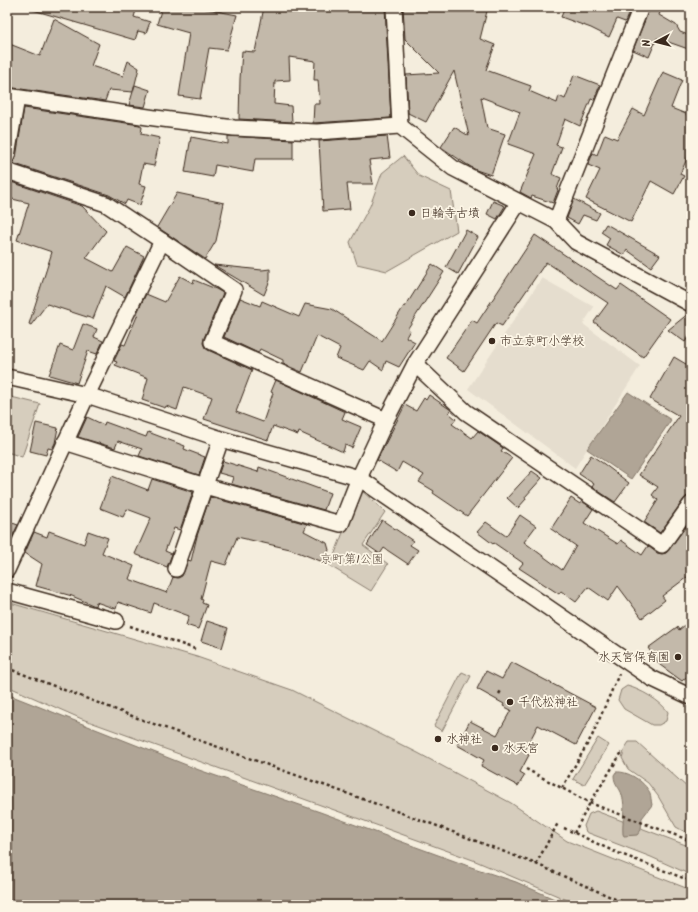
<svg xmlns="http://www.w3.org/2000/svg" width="698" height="912" font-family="Kalam,'Klee One',sans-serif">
<rect width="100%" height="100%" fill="#f4eddd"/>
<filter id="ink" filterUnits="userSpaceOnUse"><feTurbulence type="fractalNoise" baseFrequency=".025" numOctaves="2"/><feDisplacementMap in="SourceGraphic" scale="8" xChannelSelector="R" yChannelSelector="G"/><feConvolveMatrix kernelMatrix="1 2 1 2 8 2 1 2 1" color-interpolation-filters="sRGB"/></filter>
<g filter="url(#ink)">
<path fill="#e5ddce" d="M 542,278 L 594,307 L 583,324 L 640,366 L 575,468 L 468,389 Z"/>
<g fill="#d6cdbd" stroke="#887c6e">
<path d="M 403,156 L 419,176 L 451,191 L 457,231 L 387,271 L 357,264 L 350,242 L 370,206 L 382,173 Z"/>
<path d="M 7,396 L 40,404 L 22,457 L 7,452 Z"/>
<path d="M 360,489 L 385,512 L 363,545 L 388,564 L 371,591 L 330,566 Z"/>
<path d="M 7,602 L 197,657 L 292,690 L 418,753 L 511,803 L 567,841 L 691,890 L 691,905 L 579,905 L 473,860 L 82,719 L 7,686 Z"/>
<path d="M 462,672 L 471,676 L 442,731 L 434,726 Z"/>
<path d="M 627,686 C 640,689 661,701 668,712 L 666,721 L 659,725 L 652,725 L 624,709 L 618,700 L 621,690 Z"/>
<path d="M 598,738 L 609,745 L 584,785 L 573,779 Z"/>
<path d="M 629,742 L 637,742 L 689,789 L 691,793 L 691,835 L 676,827 L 658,796 L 648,783 L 628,769 L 622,758 L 625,748 Z"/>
<path d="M 596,811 L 691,847 L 691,875 L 651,857 L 586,832 L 584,826 L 589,814 Z"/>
</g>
<g fill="#b0a596" stroke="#817466">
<path d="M 628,392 L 671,420 L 631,479 L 587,449 Z"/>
<path d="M 7,694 L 199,770 L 320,812 L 471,867 L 516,882 L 568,905 L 7,905 Z"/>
<path d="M 616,772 C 628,771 644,781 650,793 C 651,796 651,801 652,805 L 642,818 L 641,830 L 637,835 L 624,836 L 623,834 C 622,821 626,807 622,795 C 620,787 614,785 614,775 Z"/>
</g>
<g fill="#c3b9aa" stroke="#3b2a1e">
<path d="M 34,7 L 137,7 L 134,17 L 150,22 L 146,33 L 138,31 L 135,40 L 33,10 Z"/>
<path d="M 162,7 L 196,7 L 237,15 L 227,50 L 209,48 L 200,99 L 179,96 L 189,33 L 157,24 Z"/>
<path d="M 264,7 L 385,7 L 391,118 L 313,123 L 314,104 L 320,104 L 318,80 L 314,80 L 315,61 L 289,57 L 290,80 L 275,81 L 274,104 L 291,106 L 292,122 L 239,119 L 240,79 L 242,51 L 255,52 Z"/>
<path d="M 403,7 L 488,7 L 480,39 L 495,45 L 486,70 L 531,86 L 529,91 L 557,103 L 559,96 L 565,99 L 574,75 L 600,85 L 594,100 L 591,99 L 580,126 L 565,119 L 556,145 L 562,147 L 552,174 L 561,178 L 557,189 L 558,190 L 553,203 L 532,196 L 531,198 L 520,192 L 536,154 L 508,144 L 520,112 L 481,97 L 487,128 L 505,134 L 491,175 L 476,170 L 466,164 L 441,147 L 454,127 L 469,136 L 454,71 L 426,122 L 408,113 L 406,75 L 439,73 L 405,39 Z"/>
<path d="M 565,7 L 631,7 L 625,22 L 617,19 L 609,37 L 591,28 L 561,17 Z"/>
<path d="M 650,7 L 662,7 L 659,15 L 676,25 L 680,32 L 691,36 L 691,50 L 657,38 L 649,57 L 633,50 Z"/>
<path d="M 54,19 L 99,44 L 91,66 L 123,76 L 128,61 L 139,68 L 133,92 L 109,90 L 105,101 L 7,87 L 7,43 L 40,56 Z"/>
<path d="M 663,72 L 682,80 L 671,108 L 691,116 L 691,150 L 680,174 L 684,176 L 674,194 L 651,181 L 631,222 L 586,199 L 600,170 L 588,165 L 593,153 L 597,155 L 605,134 L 617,139 L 633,109 L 644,115 Z"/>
<path d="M 135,85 L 150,90 L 145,107 L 129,105 Z"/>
<path d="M 24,108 L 140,125 L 140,126 L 142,127 L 141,134 L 160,138 L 154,166 L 143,164 L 139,184 L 146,186 L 140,205 L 127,200 L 125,204 L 109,195 L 12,163 L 16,158 Z"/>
<path d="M 228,136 L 293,140 L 293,159 L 255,159 L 253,172 L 215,165 L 213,177 L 185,172 L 191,137 L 228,144 Z"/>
<path d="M 387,136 L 390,158 L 369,160 L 373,184 L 347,184 L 350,209 L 323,211 L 319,141 Z"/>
<path d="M 11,182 L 82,206 L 106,231 L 86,258 L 113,272 L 127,247 L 144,256 L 125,297 L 106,286 L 93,319 L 47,304 L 31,325 L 29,324 L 52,252 L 17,240 L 29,203 L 8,198 Z"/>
<path d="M 177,193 L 224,203 L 216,241 L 205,259 L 157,227 Z"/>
<path d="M 574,199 L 600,213 L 596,220 L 583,215 L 578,224 L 567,218 Z"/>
<path d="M 493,201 L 505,206 L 497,219 L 487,214 Z"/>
<path d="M 606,224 L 660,255 L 651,267 L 627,250 L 624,255 L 606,245 L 610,238 L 601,232 Z"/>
<path d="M 466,230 L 478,237 L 458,274 L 446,267 Z"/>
<path d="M 535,235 L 617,290 L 621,285 L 670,319 L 643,357 L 594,322 L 608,303 L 546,262 L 502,326 L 496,323 L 464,371 L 446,358 L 472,320 L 477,323 Z"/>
<path d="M 432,264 L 444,272 L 408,328 L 410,330 L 406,337 L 415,342 L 399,367 L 386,361 L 383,370 L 370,361 L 364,370 L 336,358 L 340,348 L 317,336 L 302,372 L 283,364 L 283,360 L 260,349 L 258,353 L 224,337 L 240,298 L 260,306 L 262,301 L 299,317 L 305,304 L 332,309 L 382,341 L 404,306 L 405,307 Z"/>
<path d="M 214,265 L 262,270 L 270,269 L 270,280 L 264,295 Z"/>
<path d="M 180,276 L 193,283 L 194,280 L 216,289 L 223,293 L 204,338 L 203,343 L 205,348 L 208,350 L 252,370 L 236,412 L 263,422 L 273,393 L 271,392 L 276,380 L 345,412 L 342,419 L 361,427 L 352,448 L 345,445 L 343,452 L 299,432 L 298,435 L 273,426 L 268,440 L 204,419 L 212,397 L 184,387 L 177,410 L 166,406 L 165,408 L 142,400 L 148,378 L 115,365 L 117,362 L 114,361 L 122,344 L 125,345 L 138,314 L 137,313 L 146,294 L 165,302 Z"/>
<path d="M 689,313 L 691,313 L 691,333 L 685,342 L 668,330 Z"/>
<path d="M 83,324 L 97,329 L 94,337 L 103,341 L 97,354 L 88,351 L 77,383 L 49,375 L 60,345 L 73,350 Z"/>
<path d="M 674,357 L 691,367 L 691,495 L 687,496 L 684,499 L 660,533 L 644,522 L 658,500 L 652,495 L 658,487 L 639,475 L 679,416 L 650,399 Z"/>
<path d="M 429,395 L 451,410 L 449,413 L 456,419 L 452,424 L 472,438 L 478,431 L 503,448 L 501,451 L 512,458 L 467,516 L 433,493 L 434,491 L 419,482 L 424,475 L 402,462 L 397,472 L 377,460 L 405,405 L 416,411 L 424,398 L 426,400 Z"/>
<path d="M 87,417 L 104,425 L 105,422 L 146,437 L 148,432 L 185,446 L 184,449 L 205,457 L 199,475 L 139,456 L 142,449 L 118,441 L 115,448 L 78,437 Z"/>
<path d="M 36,423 L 58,428 L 55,443 L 52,449 L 48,448 L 46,455 L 30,451 Z"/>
<path d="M 591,455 L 604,464 L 629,483 L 615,502 L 592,487 L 594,484 L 579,474 Z"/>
<path d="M 223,461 L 258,472 L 259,467 L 330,493 L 324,510 L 231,484 L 233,477 L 219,473 Z"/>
<path d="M 532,471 L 542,478 L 525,497 L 526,499 L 518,508 L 507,498 Z"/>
<path d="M 112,476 L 148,490 L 152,479 L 193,492 L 180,530 L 174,528 L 165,551 L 172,554 L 167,567 L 135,554 L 151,518 L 127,509 L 123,517 L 100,508 Z"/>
<path d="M 210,497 L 307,524 L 304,531 L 327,543 L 329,550 L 323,562 L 290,549 L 237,537 L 226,565 L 211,561 L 201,599 L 203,600 L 202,603 L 207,605 L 198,629 L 186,625 L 189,616 L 154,603 L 151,613 L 118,602 L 116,609 L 96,602 L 95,606 L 72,596 L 36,586 L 42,564 L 25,553 L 34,532 L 47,537 L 49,531 L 84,544 L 88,531 L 108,538 L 102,553 L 134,566 L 129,579 L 167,593 L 173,577 L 178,578 L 182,576 L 188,560 L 191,561 L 197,536 Z"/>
<path d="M 571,498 L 580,504 L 582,501 L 593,509 L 584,523 L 618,544 L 621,540 L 642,555 L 648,546 L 657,553 L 662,554 L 666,553 L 691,520 L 691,574 L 662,596 L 665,600 L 642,618 L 618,586 L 608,601 L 588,587 L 576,602 L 561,591 L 559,594 L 519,568 L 523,563 L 494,543 L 493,544 L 477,532 L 486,522 L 506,536 L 520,515 L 536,526 L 524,542 L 562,570 L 576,546 L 551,529 Z"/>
<path d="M 382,520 L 413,541 L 410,545 L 418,550 L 408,564 L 384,548 L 380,554 L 367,545 Z"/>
<path d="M 7,521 L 18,525 L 9,543 L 7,542 Z"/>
<path d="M 691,620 L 691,673 L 682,681 L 660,665 L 648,648 L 677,627 L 679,630 Z"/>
<path d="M 207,621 L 228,628 L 222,648 L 201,641 Z"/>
<path d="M 511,662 L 596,707 L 576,745 L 538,725 L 524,752 L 529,755 L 520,772 L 525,775 L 518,786 L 481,766 L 484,760 L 457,745 L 470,721 L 497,735 L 511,710 L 503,706 L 504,704 L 477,689 L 486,671 L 502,679 Z"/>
</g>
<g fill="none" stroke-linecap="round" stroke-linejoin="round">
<g stroke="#3b2a1e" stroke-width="18">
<g id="minor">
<path d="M 394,7 L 400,126"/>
<path d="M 7,96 L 155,118 L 234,128 L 317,132 L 400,126 L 453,168 L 556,221 L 576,242 L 691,304"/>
<path d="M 7,156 L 17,98"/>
<path d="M 7,171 L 106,204 L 162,241 L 234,290 L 212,342 L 386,420"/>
<path d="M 556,221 L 641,7"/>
<path d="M 415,364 L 466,412 L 662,545 L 691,504"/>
<path d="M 7,377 L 87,395 L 221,439 L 359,478 L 651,678 L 691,697"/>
<path d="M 65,442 L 205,486 L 341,524 L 359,478 L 386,420 L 415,364 L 519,202"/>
<path d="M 176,569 L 221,439"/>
<path d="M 7,570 L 87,395 L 162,241"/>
<path d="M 7,591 L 116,621"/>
</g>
</g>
<g stroke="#3b2a1e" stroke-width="2.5" stroke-dasharray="3 3" stroke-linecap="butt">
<path d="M 130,626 L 195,649"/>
<path d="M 7,668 L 140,719 L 432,824 L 536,864 L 629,905"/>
<path d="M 499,694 L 502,689"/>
<path d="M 526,769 L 590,803 L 691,841"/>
<path d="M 562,788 L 592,736 L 619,674"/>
<path d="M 564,828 L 613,851 L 691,881"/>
<path d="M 574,833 L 590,803 L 622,752"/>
<path d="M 536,864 L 558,823"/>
</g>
<use href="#minor" stroke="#fcf5e5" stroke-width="15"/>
</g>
</g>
<g fill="#3b2a1e" stroke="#fcf5e5" stroke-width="1.5">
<circle cx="412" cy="213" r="4"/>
<circle cx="492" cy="341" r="4"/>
<circle cx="678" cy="657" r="4"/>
<circle cx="510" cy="702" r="4"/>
<circle cx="438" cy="739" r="4"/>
<circle cx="495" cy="748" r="4"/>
</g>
<g text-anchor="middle" stroke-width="3.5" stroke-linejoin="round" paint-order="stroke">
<g font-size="12" fill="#3b2a1e" stroke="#fcf5e5" text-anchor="start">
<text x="420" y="217">日輪寺古墳</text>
<text x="500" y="345">市立京町小学校</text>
<text x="670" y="661" text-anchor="end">水天宮保育園</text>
<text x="518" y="706">千代松神社</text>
<text x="446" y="743">水神社</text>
<text x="503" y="752">水天宮</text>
</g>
<g font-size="12" fill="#625346" stroke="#fcf5e5">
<text x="352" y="563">京町第1公園</text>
</g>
</g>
<rect width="698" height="912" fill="none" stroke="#fcf5e5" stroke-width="24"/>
<rect x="12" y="12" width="674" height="888" fill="none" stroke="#3b2a1e" stroke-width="1.5" filter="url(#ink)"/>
<g transform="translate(656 42) rotate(263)" stroke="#fcf5e5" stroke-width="3" paint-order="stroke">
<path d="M0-3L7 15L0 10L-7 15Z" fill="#3b2a1e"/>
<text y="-6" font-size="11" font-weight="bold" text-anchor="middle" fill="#3b2a1e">N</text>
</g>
</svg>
